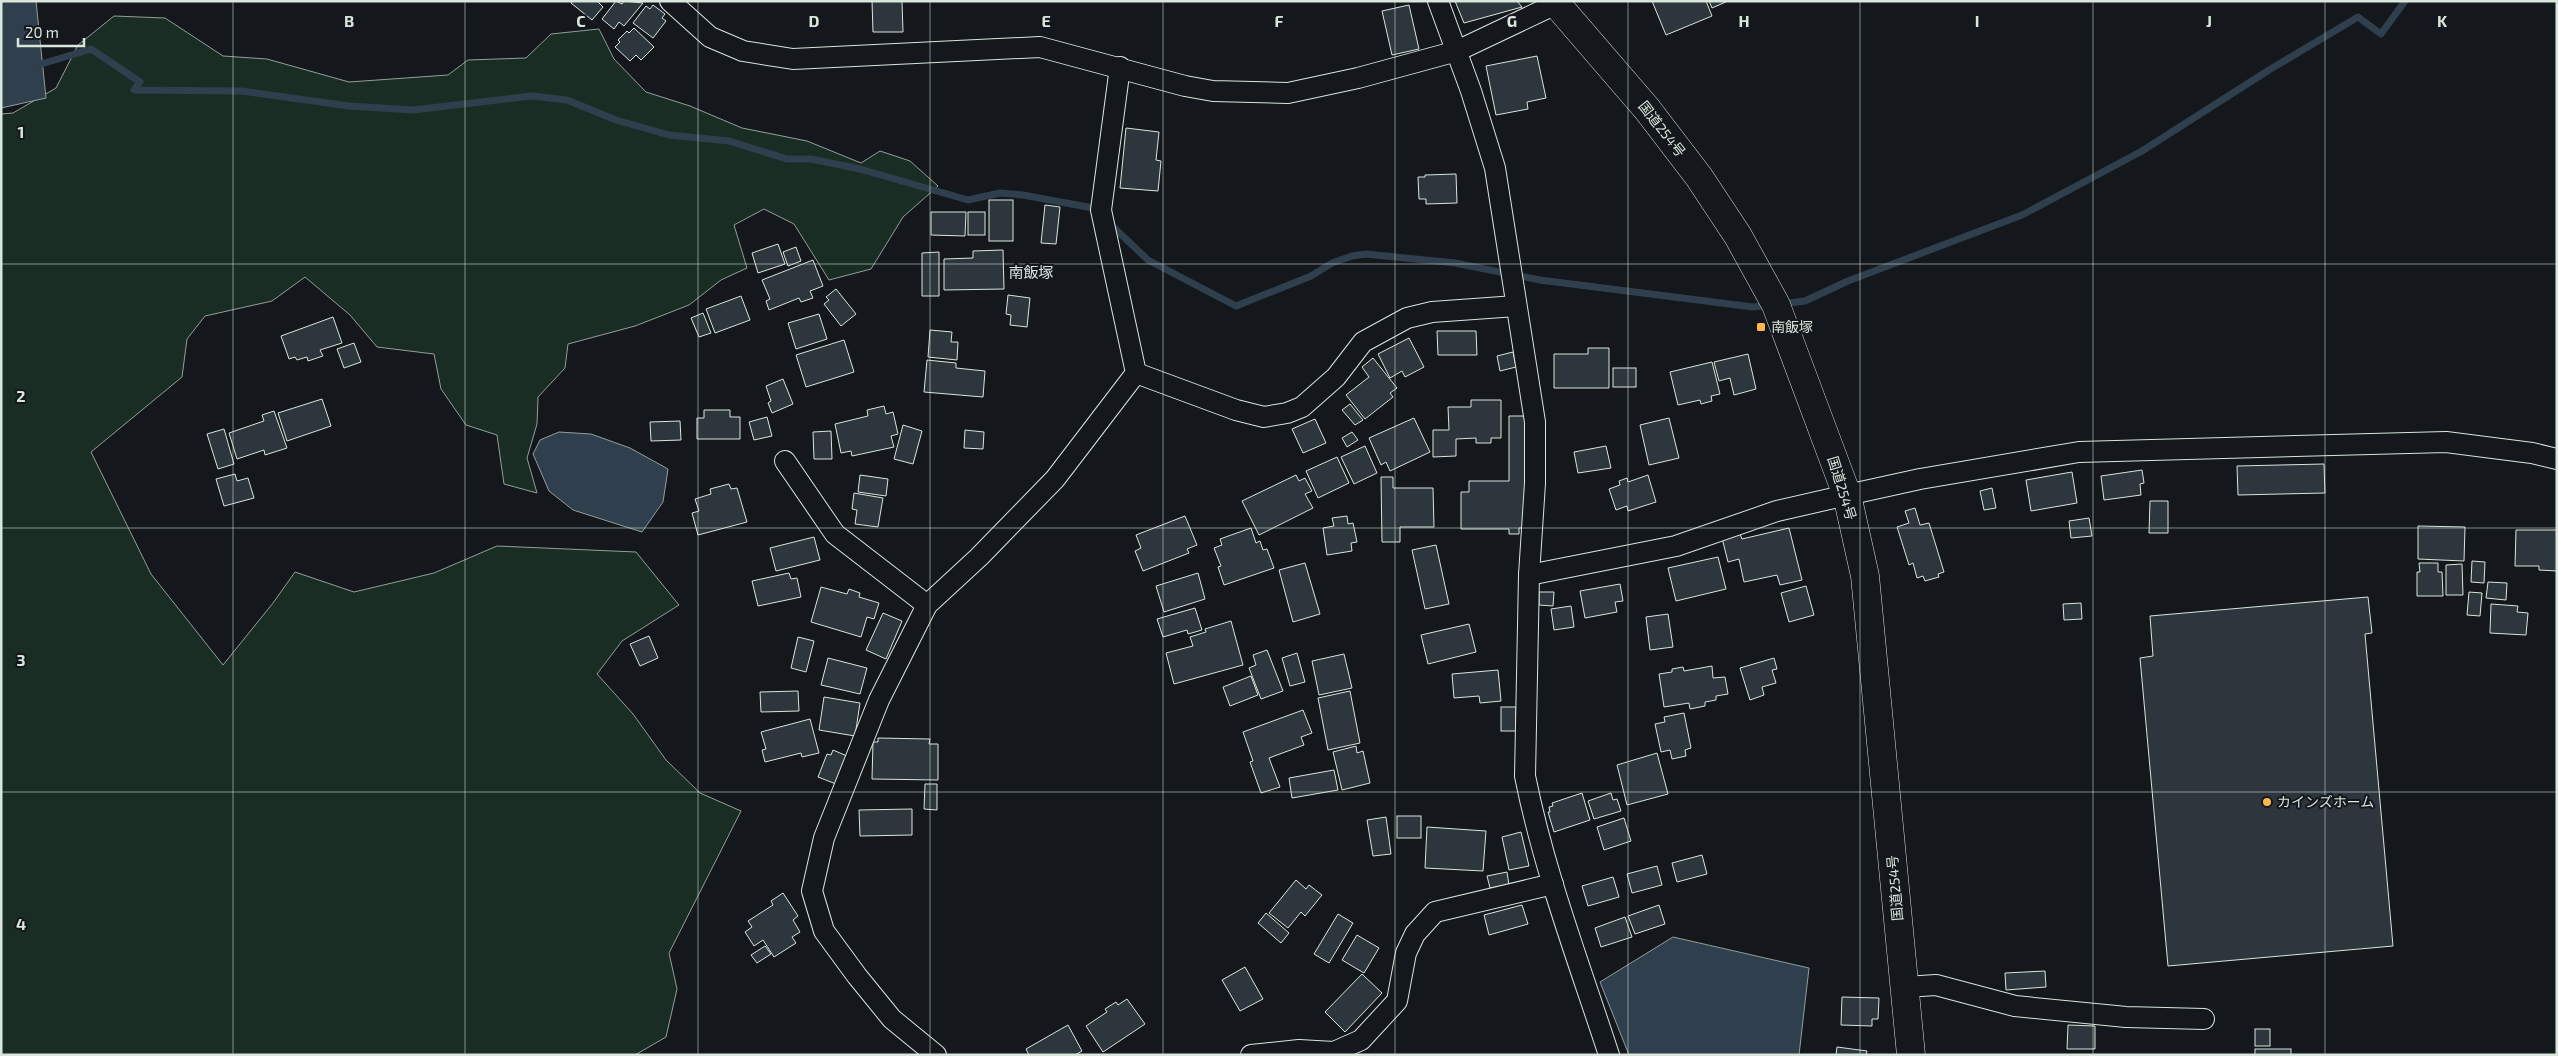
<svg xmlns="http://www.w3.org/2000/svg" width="2558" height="1056" font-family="'Exo 2','Noto Sans JP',sans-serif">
<rect width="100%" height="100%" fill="#14181c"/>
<path fill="#1a2d24" stroke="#939e99" d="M 114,16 L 165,18 L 223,56 L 267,59 L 349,82 L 448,75 L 468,60 L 526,58 L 551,34 L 599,29 L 614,59 L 646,92 L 690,106 L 742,128 L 807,141 L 861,163 L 880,151 L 910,161 L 938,186 L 903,217 L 871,269 L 829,280 L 794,224 L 764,209 L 734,225 L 747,268 L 721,280 L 689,305 L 635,326 L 568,344 L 565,368 L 538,397 L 537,424 L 527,458 L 537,493 L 504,484 L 497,435 L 466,425 L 441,389 L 434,354 L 377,347 L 350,315 L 305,277 L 272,301 L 205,316 L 187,339 L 182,377 L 91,452 L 151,574 L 223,665 L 273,603 L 295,572 L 354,592 L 434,573 L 497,546 L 636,552 L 679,605 L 622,641 L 597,674 L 633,714 L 666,760 L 700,793 L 741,811 L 669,953 L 677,989 L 666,1037 L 635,1055 L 1,1055 L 1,114 L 13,113 L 56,88 L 78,45 Z"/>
<g fill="#2f3f4d" stroke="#939e99">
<path d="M 1,1 L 36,1 L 46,98 L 1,108 Z"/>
<path d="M 559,432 L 591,434 L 630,448 L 668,469 L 663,502 L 642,532 L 573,510 L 549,491 L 533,454 L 540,440 Z"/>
<path d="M 1673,937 L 1809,968 L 1799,1055 L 1629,1055 L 1600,982 Z"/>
</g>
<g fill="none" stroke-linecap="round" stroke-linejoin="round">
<g stroke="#2f3f4d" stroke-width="7">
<path d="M 35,66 L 91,49 L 140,82 L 134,90 L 241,91 L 349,106 L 413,110 L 532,96 L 567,100 L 616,120 L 669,135 L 729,141 L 787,159 L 811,159 L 860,169 L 968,200 L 1000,193 L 1023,195 L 1093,208 L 1098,212"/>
<path d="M 1109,223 L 1148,260 L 1236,306 L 1311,276 L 1332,263 L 1352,256 L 1366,254 L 1455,263 L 1540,280 L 1753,307 L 1770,305"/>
<path d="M 1781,304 L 1805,301 L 1848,281 L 2022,215 L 2142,151 L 2269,70 L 2358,17 L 2381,34 L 2405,1"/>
</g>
</g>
<g fill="#2c363c" stroke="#d8e6dc">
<path d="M 572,1 L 597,1 L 603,7 L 592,20 L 571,3 Z"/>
<path d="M 616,1 L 622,4 L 624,1 L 643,3 L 624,26 L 619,22 L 614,29 L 602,19 Z"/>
<path d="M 872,1 L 902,1 L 903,32 L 873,32 Z"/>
<path d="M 1455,1 L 1517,1 L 1522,7 L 1464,23 Z"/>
<path d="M 1652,1 L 1706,1 L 1712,16 L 1666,35 Z"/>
<path d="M 1709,1 L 1728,1 L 1712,8 Z"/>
<path d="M 653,5 L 665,14 L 662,18 L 666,21 L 653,38 L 633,23 L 646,6 L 650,9 Z"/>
<path d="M 1409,5 L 1419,49 L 1392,55 L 1382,11 Z"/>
<path d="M 634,28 L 654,47 L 641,60 L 636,55 L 630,61 L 615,47 L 620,42 L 618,40 L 627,31 L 629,33 Z"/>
<path d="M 1537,56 L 1546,98 L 1527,102 L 1528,109 L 1496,115 L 1486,66 Z"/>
<path d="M 1126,128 L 1159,132 L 1156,160 L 1161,161 L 1158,191 L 1120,188 Z"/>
<path d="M 1456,174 L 1457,203 L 1426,204 L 1426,199 L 1419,199 L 1418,177 L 1425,177 L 1425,175 Z"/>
<rect x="989" y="200" width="24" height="41"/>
<path d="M 1045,205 L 1060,207 L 1056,244 L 1041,243 Z"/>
<path d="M 931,212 L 966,212 L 965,236 L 931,235 Z"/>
<rect x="968" y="212" width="17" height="23"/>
<path d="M 778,244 L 785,264 L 758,273 L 752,253 Z"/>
<path d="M 796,247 L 801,261 L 788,266 L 783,252 Z"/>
<path d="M 1003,250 L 1004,289 L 944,290 L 944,259 L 973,258 L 973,251 Z"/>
<path d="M 939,252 L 939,296 L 922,296 L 922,253 Z"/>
<path d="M 813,260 L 823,286 L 810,291 L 813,298 L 801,302 L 799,298 L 769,310 L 766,301 L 770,299 L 762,280 Z"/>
<path d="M 836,289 L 856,314 L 841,326 L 824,304 L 829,300 L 826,297 Z"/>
<path d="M 1008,295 L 1030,298 L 1027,327 L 1010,325 L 1011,315 L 1006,314 Z"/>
<path d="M 741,296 L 750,320 L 715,333 L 706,309 Z"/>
<path d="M 703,313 L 711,333 L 699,337 L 691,318 Z"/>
<path d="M 819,314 L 827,339 L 796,349 L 788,323 Z"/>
<path d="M 333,317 L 342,343 L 320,350 L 323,356 L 308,361 L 307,357 L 297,360 L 295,357 L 289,359 L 281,336 Z"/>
<path d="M 930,330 L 952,332 L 951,342 L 958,342 L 957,360 L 928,357 Z"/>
<path d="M 1437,331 L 1476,331 L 1477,355 L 1438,355 Z"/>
<path d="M 1409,338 L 1424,367 L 1405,377 L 1402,371 L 1390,378 L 1378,354 Z"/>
<path d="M 844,340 L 854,372 L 806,387 L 796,355 Z"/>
<path d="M 354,343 L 361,362 L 344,368 L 337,349 Z"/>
<path d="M 1588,348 L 1609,348 L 1609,388 L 1554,388 L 1554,354 L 1588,354 Z"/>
<path d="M 1513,352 L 1516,367 L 1500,371 L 1497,356 Z"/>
<path d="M 1748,354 L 1756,389 L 1734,395 L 1730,378 L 1719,381 L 1714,362 Z"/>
<path d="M 1373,358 L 1397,388 L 1390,393 L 1393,397 L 1365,419 L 1346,395 L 1369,377 L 1362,367 Z"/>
<path d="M 927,360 L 956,363 L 956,368 L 985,371 L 983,397 L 924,392 Z"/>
<path d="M 1712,362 L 1720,394 L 1711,396 L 1712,401 L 1701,404 L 1700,400 L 1678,405 L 1670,372 Z"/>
<rect x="1613" y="368" width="23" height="19"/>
<path d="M 783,379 L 793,404 L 772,413 L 768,403 L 771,401 L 766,386 Z"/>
<path d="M 322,399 L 331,426 L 287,441 L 278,413 Z"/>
<path d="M 1471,400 L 1501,400 L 1501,438 L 1491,438 L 1491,443 L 1476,443 L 1476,438 L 1456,439 L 1456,456 L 1433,457 L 1433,430 L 1449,430 L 1448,407 L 1471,407 Z"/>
<path d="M 1350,404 L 1363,420 L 1355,425 L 1342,410 Z"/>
<path d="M 884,406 L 886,414 L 893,412 L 898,434 L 891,436 L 894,447 L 852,456 L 851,451 L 841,453 L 835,424 L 868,416 L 867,410 Z"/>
<path d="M 704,410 L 730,410 L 730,417 L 740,417 L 740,439 L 697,439 L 697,418 L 704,418 Z"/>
<path d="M 274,411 L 287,448 L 265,455 L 264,450 L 237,459 L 229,433 L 264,421 L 262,415 Z"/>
<path d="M 1509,416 L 1526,416 L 1526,528 L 1519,528 L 1519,534 L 1509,534 L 1509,529 L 1461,529 L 1461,492 L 1469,492 L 1469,481 L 1509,481 Z"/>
<path d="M 767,417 L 772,436 L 754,440 L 749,422 Z"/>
<path d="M 1414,418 L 1430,452 L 1390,471 L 1386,462 L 1381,465 L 1369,438 Z"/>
<path d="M 1669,418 L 1679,458 L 1649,465 L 1640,425 Z"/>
<path d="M 1315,419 L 1326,443 L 1303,453 L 1292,429 Z"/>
<path d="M 680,421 L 681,440 L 651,441 L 650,422 Z"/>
<path d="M 903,425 L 922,431 L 913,464 L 894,459 Z"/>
<path d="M 224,429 L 234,464 L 218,469 L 207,434 Z"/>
<path d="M 965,430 L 984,432 L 983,449 L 964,448 Z"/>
<path d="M 831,431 L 832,459 L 814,459 L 813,432 Z"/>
<path d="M 1352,432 L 1358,440 L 1347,447 L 1342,438 Z"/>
<path d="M 1365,446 L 1377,473 L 1354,484 L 1341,457 Z"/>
<path d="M 1606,446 L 1611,468 L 1578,473 L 1574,452 Z"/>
<path d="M 1337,457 L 1349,483 L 1318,498 L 1306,471 Z"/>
<path d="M 2324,464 L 2325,493 L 2238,495 L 2237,466 Z"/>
<path d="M 2142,470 L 2144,483 L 2140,484 L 2141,495 L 2104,500 L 2101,476 Z"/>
<path d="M 2072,472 L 2077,503 L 2031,511 L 2026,480 Z"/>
<path d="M 235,474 L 237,481 L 248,478 L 254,498 L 224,506 L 216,479 Z"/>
<path d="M 860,475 L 888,479 L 886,496 L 858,492 Z"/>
<path d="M 1296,475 L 1299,481 L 1305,478 L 1312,491 L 1305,494 L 1313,508 L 1259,535 L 1242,501 Z"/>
<path d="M 1648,475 L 1656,502 L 1628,511 L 1627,506 L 1616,510 L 1609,489 L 1620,485 L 1619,481 L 1627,478 L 1628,482 Z"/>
<path d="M 1381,477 L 1393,477 L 1393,488 L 1433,488 L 1434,527 L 1400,527 L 1400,542 L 1382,542 Z"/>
<path d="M 729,484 L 731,489 L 737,488 L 747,522 L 698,535 L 692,513 L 699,511 L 695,499 L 711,494 L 710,489 Z"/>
<path d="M 1992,488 L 1996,508 L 1984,510 L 1980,491 Z"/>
<path d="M 854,493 L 883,498 L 878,527 L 855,524 L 857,510 L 852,509 Z"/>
<path d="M 2150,501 L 2168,501 L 2168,533 L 2149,533 Z"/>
<path d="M 1915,508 L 1920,525 L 1929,523 L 1944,572 L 1938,574 L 1939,577 L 1925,581 L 1923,576 L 1917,578 L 1913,563 L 1909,565 L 1897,527 L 1909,523 L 1905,511 Z"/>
<path d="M 1185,516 L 1197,545 L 1187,549 L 1189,553 L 1143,571 L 1135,551 L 1141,548 L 1136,535 Z"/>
<path d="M 1347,516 L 1348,524 L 1353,523 L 1357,542 L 1351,543 L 1352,551 L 1327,555 L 1323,528 L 1334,526 L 1332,518 Z"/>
<path d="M 2089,518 L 2092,536 L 2071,538 L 2069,521 Z"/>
<path d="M 2418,526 L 2465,527 L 2464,561 L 2418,559 Z"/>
<path d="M 1251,528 L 1256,543 L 1260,541 L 1263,550 L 1267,549 L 1274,568 L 1224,585 L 1218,567 L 1221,566 L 1214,548 L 1222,545 L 1220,539 Z"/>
<path d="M 1789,528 L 1802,580 L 1780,585 L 1777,575 L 1744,582 L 1739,559 L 1728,562 L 1722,538 L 1740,534 L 1742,539 Z"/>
<path d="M 2516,530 L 2557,530 L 2557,571 L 2539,570 L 2539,566 L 2515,566 Z"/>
<path d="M 814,537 L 820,560 L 776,571 L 770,548 Z"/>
<path d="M 1436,545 L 1449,604 L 1425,609 L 1412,550 Z"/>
<path d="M 1718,557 L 1726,589 L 1676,601 L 1668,568 Z"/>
<path d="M 2472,561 L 2485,562 L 2484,583 L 2471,582 Z"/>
<path d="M 1305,563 L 1320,614 L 1293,622 L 1279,570 Z"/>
<path d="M 2419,563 L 2438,563 L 2438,572 L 2442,572 L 2443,596 L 2417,596 L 2417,572 L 2420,572 Z"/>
<path d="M 2462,564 L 2463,595 L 2446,595 L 2446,565 Z"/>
<path d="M 789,573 L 791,579 L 797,578 L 801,597 L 758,606 L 752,581 Z"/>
<path d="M 1198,573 L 1205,599 L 1164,612 L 1156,586 Z"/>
<path d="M 2488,582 L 2507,583 L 2506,600 L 2486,598 Z"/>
<path d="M 1620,584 L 1623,601 L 1615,602 L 1617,612 L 1585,618 L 1580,591 Z"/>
<path d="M 1806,586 L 1814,615 L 1789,622 L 1781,593 Z"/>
<path d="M 821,587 L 847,594 L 849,589 L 860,593 L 859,597 L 879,603 L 874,619 L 867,617 L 861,637 L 811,622 Z"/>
<path d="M 1539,592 L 1554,592 L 1553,606 L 1539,605 Z"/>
<path d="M 2469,592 L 2482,593 L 2480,616 L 2467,615 Z"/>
<path d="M 2368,597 L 2372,633 L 2365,634 L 2393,946 L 2168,966 L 2140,658 L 2153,656 L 2150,616 Z"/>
<path d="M 2081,603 L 2082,619 L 2064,620 L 2063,604 Z"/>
<path d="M 2491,604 L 2518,606 L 2517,612 L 2528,613 L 2526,635 L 2490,633 Z"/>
<path d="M 1571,606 L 1574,627 L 1554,630 L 1551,609 Z"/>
<path d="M 1195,608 L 1202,630 L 1188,634 L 1187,630 L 1163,637 L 1157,619 Z"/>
<path d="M 883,613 L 902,621 L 886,659 L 866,650 Z"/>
<path d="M 1668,614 L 1673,647 L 1650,650 L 1646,617 Z"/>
<path d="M 1231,621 L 1243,665 L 1174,684 L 1166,653 L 1193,646 L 1190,637 L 1206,632 L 1205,629 Z"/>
<path d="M 1469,624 L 1476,652 L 1428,664 L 1421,635 Z"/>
<path d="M 649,636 L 658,658 L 640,666 L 630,644 Z"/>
<path d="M 798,637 L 814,641 L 806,672 L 791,668 Z"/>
<path d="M 1267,650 L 1283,691 L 1261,699 L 1249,668 L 1256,665 L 1253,655 Z"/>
<path d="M 1297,653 L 1305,682 L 1290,686 L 1282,658 Z"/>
<path d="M 1344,654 L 1352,688 L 1319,695 L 1312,661 Z"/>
<path d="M 828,658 L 867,668 L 860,694 L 821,685 Z"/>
<path d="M 1774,658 L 1777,669 L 1772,670 L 1776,683 L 1762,687 L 1764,695 L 1750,700 L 1740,668 Z"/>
<path d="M 1712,666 L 1713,678 L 1725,677 L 1728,694 L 1716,696 L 1716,700 L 1705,702 L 1705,706 L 1690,709 L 1689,703 L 1664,707 L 1659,674 L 1672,672 L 1672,669 L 1683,667 L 1684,671 Z"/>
<path d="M 1498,670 L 1501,701 L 1480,703 L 1479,696 L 1454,698 L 1452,674 Z"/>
<path d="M 1251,676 L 1258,695 L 1230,706 L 1223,687 Z"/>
<path d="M 798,691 L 799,711 L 761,712 L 760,692 Z"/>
<path d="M 1350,691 L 1360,743 L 1328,750 L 1318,698 Z"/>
<path d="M 824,697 L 860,703 L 855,736 L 819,730 Z"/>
<rect x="1501" y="707" width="15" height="24"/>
<path d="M 1303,710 L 1312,733 L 1301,737 L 1304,745 L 1269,758 L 1280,787 L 1261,793 L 1250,762 L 1253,761 L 1243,732 Z"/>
<path d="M 1684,713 L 1691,748 L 1685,750 L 1686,756 L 1672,759 L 1670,750 L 1661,752 L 1655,724 L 1665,722 L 1664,717 Z"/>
<path d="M 810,719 L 819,753 L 802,757 L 801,753 L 765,762 L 762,750 L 766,749 L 761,732 Z"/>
<path d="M 878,738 L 930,739 L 929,744 L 938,744 L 938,780 L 872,779 L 873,742 L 878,742 Z"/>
<path d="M 1356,746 L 1357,753 L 1363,751 L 1370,783 L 1342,790 L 1333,752 Z"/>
<path d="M 833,750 L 847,756 L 836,784 L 818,777 L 827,754 L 831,755 Z"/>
<path d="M 1657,753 L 1668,794 L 1627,805 L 1617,765 Z"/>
<path d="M 1334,770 L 1338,790 L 1292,798 L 1289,778 Z"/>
<path d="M 925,784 L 937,784 L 937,810 L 924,809 Z"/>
<path d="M 1582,793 L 1590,820 L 1554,832 L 1548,812 L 1550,812 L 1549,807 L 1553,806 L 1552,803 Z"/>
<path d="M 1611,793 L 1613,800 L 1617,799 L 1621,811 L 1594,819 L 1588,801 Z"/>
<path d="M 912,809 L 912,835 L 860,836 L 859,810 Z"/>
<rect x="1397" y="816" width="24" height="22"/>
<path d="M 1386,817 L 1391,854 L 1373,856 L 1367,820 Z"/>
<path d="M 1624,818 L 1631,841 L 1604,850 L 1597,827 Z"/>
<path d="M 1427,827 L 1486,831 L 1483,871 L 1425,868 Z"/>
<path d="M 1521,832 L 1529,866 L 1509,870 L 1502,837 Z"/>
<path d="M 1702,855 L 1707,874 L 1677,882 L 1672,863 Z"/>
<path d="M 1657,866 L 1662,885 L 1632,893 L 1627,874 Z"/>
<path d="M 1507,872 L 1509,885 L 1490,888 L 1487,876 Z"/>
<path d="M 1613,877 L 1619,897 L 1588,906 L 1582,886 Z"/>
<path d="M 1296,880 L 1306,889 L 1309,885 L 1322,895 L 1305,916 L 1301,912 L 1288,928 L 1269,913 Z"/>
<path d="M 783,893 L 798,916 L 793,920 L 800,932 L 792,937 L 796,943 L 774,957 L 763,940 L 754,946 L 745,932 L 752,927 L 748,921 L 773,905 L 771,901 Z"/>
<path d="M 1522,905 L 1528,924 L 1489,935 L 1484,915 Z"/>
<path d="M 1659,905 L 1665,924 L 1635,934 L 1628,916 Z"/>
<path d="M 1266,913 L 1289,933 L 1281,943 L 1258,923 Z"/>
<path d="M 1338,914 L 1353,923 L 1329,963 L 1314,954 Z"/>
<path d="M 1625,917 L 1632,937 L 1601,947 L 1595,928 Z"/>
<path d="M 1357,935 L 1379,948 L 1364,973 L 1342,960 Z"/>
<path d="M 765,946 L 771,954 L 757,963 L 751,955 Z"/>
<path d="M 1245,967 L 1263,999 L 1240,1011 L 1222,980 Z"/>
<path d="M 2045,971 L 2046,987 L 2006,990 L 2005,973 Z"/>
<path d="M 1362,974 L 1382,993 L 1345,1032 L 1325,1012 Z"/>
<path d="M 1842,997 L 1879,998 L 1878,1019 L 1872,1019 L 1872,1026 L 1841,1025 Z"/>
<path d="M 1127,999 L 1145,1024 L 1103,1052 L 1086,1026 L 1107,1012 L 1105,1009 L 1116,1002 L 1118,1005 Z"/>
<path d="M 1068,1025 L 1082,1051 L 1075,1055 L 1029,1055 L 1026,1049 Z"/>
<path d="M 2068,1025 L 2095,1026 L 2095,1049 L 2067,1049 Z"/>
<rect x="2255" y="1029" width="15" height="17"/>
<path d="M 1837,1047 L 1867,1051 L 1866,1055 L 1836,1055 Z"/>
<rect x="2255" y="1049" width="36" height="6"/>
</g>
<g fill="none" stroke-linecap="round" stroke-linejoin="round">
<g stroke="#d8e6dc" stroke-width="22">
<g id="street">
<path d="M 670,1 L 710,37 L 743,51 L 793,59 L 1040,47 L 1185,86 L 1213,91 L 1288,93 L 1358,78 L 1457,51 L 1556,4"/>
<path d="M 1438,1 L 1471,91 L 1495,168 L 1535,422 L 1535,483 L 1529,575 L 1525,776 C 1544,871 1579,963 1609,1055"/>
<path d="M 1136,373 L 1236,410 L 1264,417 L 1287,413 L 1302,407 L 1336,377 L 1363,342 L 1407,318 L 1432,312 L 1516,306"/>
<path d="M 785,461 L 835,534 L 927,605"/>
<path d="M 1529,575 L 1676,546 L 1777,511 L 1847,495 L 1920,479 L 2079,452 L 2446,442 L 2532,453 L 2557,459"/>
<path d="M 1905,987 L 1936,985 L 2015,1006 L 2126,1017 L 2204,1019"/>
<path d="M 936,1055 L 892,1019 L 857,976 L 824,931 L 812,891 L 824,838 L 879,700 L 927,605 L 979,557 L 1055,479 L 1136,373 L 1101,210 L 1120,67"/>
<path d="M 1251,1055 L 1299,1050 L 1334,1052 L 1361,1040 L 1397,1001 L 1406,953 L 1415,934 L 1435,912 L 1553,884"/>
</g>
</g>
<g stroke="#d8e6dc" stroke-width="29">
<path id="highway" d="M 1554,1 L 1647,109 L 1699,177 L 1738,236 L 1776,305 L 1847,495 L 1865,576 L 1911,1055"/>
</g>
<use href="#street" stroke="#14181c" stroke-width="20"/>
<use href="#highway" stroke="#14181c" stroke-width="28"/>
</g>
<path fill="none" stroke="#d8e6dc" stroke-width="1" stroke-opacity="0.55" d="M 233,1 L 233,1055M 465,1 L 465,1055M 698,1 L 698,1055M 930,1 L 930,1055M 1163,1 L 1163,1055M 1395,1 L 1395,1055M 1628,1 L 1628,1055M 1860,1 L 1860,1055M 2093,1 L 2093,1055M 2325,1 L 2325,1055M 1,264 L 2557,264M 1,528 L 2557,528M 1,792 L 2557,792"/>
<g fill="#ffb74d" stroke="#14181c" stroke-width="2">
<rect x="1756" y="322" width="10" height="10" rx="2.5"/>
<circle cx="2267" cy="802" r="5"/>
</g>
<g text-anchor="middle" stroke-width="4" stroke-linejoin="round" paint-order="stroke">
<g font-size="14" fill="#d8e6dc" stroke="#14181c">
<text transform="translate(1662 129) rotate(52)" y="5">国道254号</text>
<text transform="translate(1842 488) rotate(73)" y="5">国道254号</text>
<text transform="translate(1895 888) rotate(-95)" y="5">国道254号</text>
</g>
<g font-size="14" fill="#d8e6dc" stroke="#14181c" text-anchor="start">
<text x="1771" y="332">南飯塚</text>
<text x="2277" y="807">カインズホーム</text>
</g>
<g font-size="15" fill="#d8e6dc" stroke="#14181c">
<text x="1031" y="278">南飯塚</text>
</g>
</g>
<g font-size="16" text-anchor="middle" font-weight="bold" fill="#d8e6dc" stroke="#14181c" stroke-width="4" stroke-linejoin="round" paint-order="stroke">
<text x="349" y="27">B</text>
<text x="581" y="27">C</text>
<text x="814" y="27">D</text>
<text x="1046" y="27">E</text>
<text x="1279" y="27">F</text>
<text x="1512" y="27">G</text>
<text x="1744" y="27">H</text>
<text x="1977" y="27">I</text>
<text x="2209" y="27">J</text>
<text x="2442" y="27">K</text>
<text x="21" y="138">1</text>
<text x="21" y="402">2</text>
<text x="21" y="666">3</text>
<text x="21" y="930">4</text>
</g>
<rect width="2558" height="1056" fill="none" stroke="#d8e6dc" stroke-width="5"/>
<path d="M18 38v8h66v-8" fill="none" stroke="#d8e6dc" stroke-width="2.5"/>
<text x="25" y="38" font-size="15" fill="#d8e6dc" stroke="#14181c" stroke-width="4" paint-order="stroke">20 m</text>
</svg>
